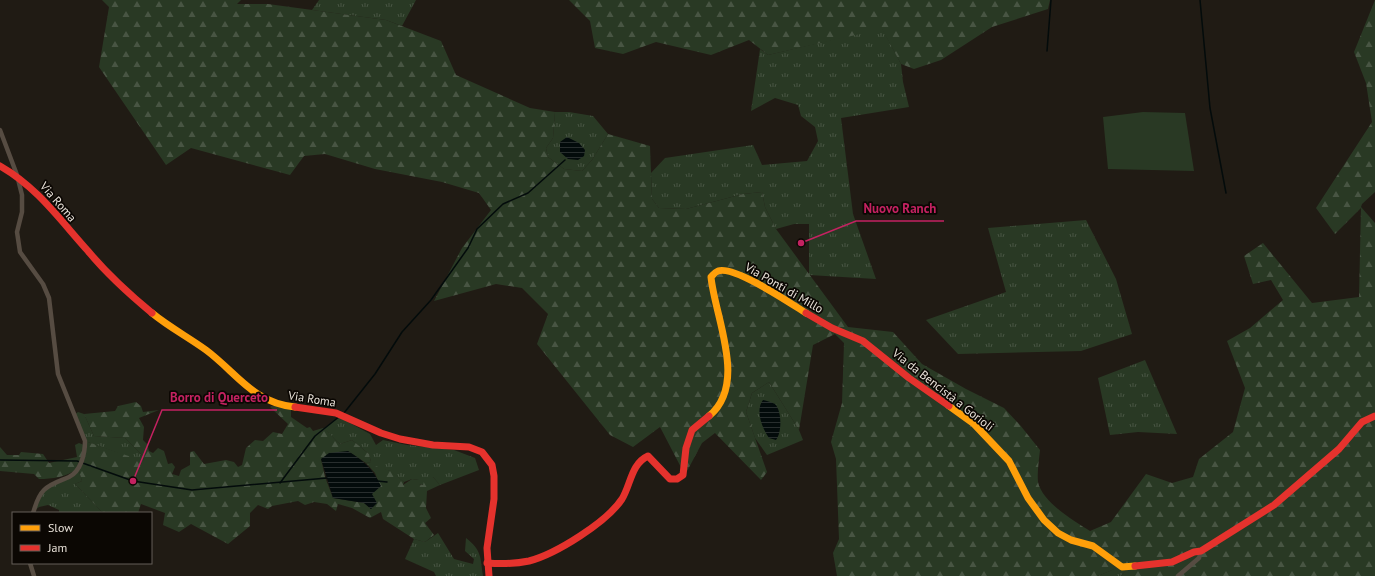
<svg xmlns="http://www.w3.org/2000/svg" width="1375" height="576" font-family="'PT Sans',sans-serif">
<defs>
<pattern id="grass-tufts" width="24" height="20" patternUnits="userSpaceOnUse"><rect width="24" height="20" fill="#293924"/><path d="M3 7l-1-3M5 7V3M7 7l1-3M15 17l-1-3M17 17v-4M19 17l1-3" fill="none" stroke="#485543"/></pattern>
<pattern id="forest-firs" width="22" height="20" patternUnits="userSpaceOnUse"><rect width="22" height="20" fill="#293924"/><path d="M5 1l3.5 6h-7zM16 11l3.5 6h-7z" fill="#485543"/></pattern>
<pattern id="water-rules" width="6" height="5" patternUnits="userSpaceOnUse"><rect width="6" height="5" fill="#030b0b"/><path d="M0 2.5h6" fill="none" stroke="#282e2e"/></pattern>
</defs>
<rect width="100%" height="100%" fill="#201b14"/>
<g fill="url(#grass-tufts)">
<path d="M 319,0 L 416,0 L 402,26 L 386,20 L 312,10 Z"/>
<path d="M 882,28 L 901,64 L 903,82 L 909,107 L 841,118 L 853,214 L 876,279 L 809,275 L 809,224 L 794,224 L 776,229 L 765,207 L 762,192 L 743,194 L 686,209 L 659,208 L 652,199 L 651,173 L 665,158 L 753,145 L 762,165 L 807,161 L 818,141 L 815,127 L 801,116 L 798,105 L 775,98 L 751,111 L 760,49 L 768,55 Z"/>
<path d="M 555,112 L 569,112 L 593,116 L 608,134 L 592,160 L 582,171 L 564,169 L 548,157 L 546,148 L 553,138 Z"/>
<path d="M 1086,220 L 1116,279 L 1132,334 L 1081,351 L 958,354 L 926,320 L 1006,292 L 988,228 Z"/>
<path d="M 1145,360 L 1177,434 L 1138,432 L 1110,435 L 1098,378 Z"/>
<path d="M 769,382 L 799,430 L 803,440 L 767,455 L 755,438 L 746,412 L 752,393 Z"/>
<path d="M 78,412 L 84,414 L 94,436 L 125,438 L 144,457 L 143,462 L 85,441 L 74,415 Z"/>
<path d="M 339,417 L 370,434 L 376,445 L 383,440 L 407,445 L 454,450 L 475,458 L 479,470 L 440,485 L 433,477 L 424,485 L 419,484 L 419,480 L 412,479 L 404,482 L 390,471 L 375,467 L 375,473 L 366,463 L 371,462 L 369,454 L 352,440 L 340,444 C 333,439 331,433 323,429 Z"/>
<path d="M 78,468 L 82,481 L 75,484 L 103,513 L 59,513 L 59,510 L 48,505 L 39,507 L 34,511 L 44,490 L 70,476 Z"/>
<path d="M 438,533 L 454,559 L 473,564 L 474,559 L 465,551 L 466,538 C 482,551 480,556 483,576 L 436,576 L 434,572 L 405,559 L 414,539 L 425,542 Z"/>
<path d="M 1135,560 L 1121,576 L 1098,576 Z"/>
</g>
<g fill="url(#forest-firs)">
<path d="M 102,0 L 241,0 L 237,4 L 268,4 L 386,20 L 441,41 L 456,75 L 530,108 L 555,112 L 553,138 L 546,148 L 548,157 L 564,169 L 582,171 L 592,160 L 608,134 L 650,146 L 652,199 L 659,208 L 686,209 L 743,194 L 762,192 L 765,207 L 776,229 L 848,327 L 893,332 L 922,364 L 966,389 L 1004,408 L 1020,425 L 1040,450 C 1039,460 1037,472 1038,482 C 1042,502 1074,521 1090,531 L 1111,522 L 1146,474 L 1172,483 L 1193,477 L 1199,459 L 1233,432 L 1245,388 L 1227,341 L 1250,328 L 1283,300 L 1271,280 L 1253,284 L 1244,256 L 1263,243 L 1312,303 L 1359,297 L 1361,208 L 1335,234 L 1316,208 L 1372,122 L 1366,83 L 1354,52 L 1375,0 L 1375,192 L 1362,204 L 1361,207 L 1375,223 L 1375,576 L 1121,576 L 1134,561 L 1098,576 L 837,576 L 833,553 L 839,539 L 836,459 L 831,442 L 842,403 L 844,343 L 835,334 L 813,345 L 799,430 L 769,382 L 752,393 L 746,412 L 767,472 L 761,480 L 715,433 L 702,443 L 685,475 L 660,427 L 633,447 L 610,435 L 537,344 L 548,314 L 522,288 L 496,284 L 434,301 L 462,248 L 491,210 L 479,193 L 442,182 L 375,169 L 325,154 L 304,156 L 290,175 L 191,148 L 166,165 L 99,67 L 109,7 Z"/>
<path d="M 569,0 L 1050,0 L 1048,9 L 992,27 L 941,60 L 914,69 L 901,64 L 882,29 L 768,55 L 749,40 L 711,55 L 656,42 L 623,54 L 595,48 L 590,21 Z"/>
<path d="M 136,402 L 141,406 L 143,412 L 159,410 L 139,418 L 144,427 L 143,440 L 147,444 L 149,451 L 153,453 L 158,448 L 164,451 L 168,464 L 172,463 L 175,467 L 172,474 L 179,476 L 181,470 L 190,465 L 190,452 L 194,451 L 204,464 L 226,460 L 234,462 L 238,467 L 242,465 L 246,448 L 255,440 L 263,441 L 273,432 L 282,434 L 288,424 L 270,407 L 277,405 L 291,407 L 291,417 L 307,428 L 310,427 L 313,431 L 323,428 C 331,433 333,439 340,444 L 352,440 L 369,454 L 371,462 L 366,463 L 348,451 L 321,459 L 325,477 L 333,498 L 364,503 L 371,509 L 371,494 L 380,486 L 375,473 L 375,466 L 391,471 L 404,482 L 403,485 L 412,479 L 419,480 L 419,484 L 423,485 L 425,478 L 433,477 L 440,485 L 427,491 L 426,508 L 431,518 L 425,523 L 434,535 L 425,542 L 414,539 L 383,519 L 381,512 L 370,518 L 352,508 L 338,504 L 336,511 L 327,504 L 314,502 L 305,505 L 298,501 L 272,506 L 268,509 L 258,505 L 250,513 L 250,526 L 228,544 L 191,524 L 179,532 L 163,525 L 165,513 L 141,504 L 138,513 L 103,513 L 75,484 L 82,481 L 78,468 C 68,477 51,479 39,479 L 34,474 L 0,471 L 0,447 L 7,455 L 19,455 L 21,452 L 43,454 L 49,463 L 77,457 L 75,445 L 79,443 L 84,445 L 85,441 L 143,461 L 144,457 L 125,438 L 94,436 L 84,414 L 115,411 L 118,406 Z"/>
</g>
<path fill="#293924" d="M 1143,112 L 1185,113 L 1194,171 L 1108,169 L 1103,117 Z"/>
<g fill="url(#water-rules)">
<path d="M 567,137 L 579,143 L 585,150 L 584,156 L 578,160 L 568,159 L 560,152 L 560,142 Z"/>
<path d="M 763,400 C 767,401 772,402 775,404 C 782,411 782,433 776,440 L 769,438 C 762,428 755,410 763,400 Z"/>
<path d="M 348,451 C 364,461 373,469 381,486 L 372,494 L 377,503 L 371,509 L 364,503 L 333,498 L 321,459 L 329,453 Z"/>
</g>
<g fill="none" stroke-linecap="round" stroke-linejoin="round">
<g stroke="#030b0b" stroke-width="1.5">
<path d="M 1200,0 L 1210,108 L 1226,193"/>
<path d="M 1047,51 L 1051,0"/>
<path d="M 344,413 L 375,374 L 402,332 L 431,300 L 468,248 L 477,229 L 503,204 L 528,193 L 565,160"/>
<path d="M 0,460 L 77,461 L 133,481 L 192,490 L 327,478"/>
<path d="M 377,481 L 387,482"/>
<path d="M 280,483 L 315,436 L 340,416"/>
</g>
<g stroke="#564c42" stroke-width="4.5">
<path d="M 0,130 L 17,175 L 22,195 L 22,212 L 17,232 L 20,252 L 43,284 L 49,298 L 58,374 L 85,441 C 85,454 81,471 69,477 C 60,481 51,483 44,490 C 37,497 36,505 33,513"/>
<path d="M 30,563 L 34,576"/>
<path d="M 1178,576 L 1199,558 L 1201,551"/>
</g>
<g stroke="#ff9f0a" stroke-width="7">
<path d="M 152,313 C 169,327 188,337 206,350 C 237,373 253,403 295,407"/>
<path d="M 949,406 L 974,424 L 1009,461 L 1028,498 L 1044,520 L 1058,533 L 1071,540 L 1093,546 L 1122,567 L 1135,566"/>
<path d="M 709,416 C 748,384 715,318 711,277 C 713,275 715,272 718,271 C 734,265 790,303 806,313"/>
</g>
<g stroke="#e5322d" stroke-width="7">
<path d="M 0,166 C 37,187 60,220 88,251 C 107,274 129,294 152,313"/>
<path d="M 806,313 L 832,328 L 863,341 L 909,378 L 949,406"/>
<path d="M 295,407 L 336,413 L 381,433 L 400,439 L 433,445 L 469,447 L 482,452 L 492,465 L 494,476 L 494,499 L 487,548 L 489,576"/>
<path d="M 487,563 C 501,564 515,564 529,561 C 556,554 607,522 622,499 C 631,484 631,464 648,456 L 670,479 L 677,479 L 683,475 L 686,448 L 692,430 L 709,416"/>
<path d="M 1135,566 L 1172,562 L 1194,552 L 1201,551 L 1274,505 L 1339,449 L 1362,422 L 1375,416"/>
</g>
</g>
<g text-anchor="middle" stroke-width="3.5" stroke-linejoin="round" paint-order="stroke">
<g font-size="12" fill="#e9e2d9" stroke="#0b0703">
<text transform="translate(58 202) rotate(49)" y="4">Via Roma</text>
<text transform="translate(784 288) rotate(30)" y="4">Via Ponti di Millo</text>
<text transform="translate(943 390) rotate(38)" y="4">Via da Bencistà a Gorioli</text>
<text transform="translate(312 399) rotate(9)" y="4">Via Roma</text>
</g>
</g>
<path fill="none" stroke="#c42261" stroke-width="1.5" d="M801 243L856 221H944M133 481L162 410H277"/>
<g fill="#c42261" stroke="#0b0703" stroke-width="1.5">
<circle cx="801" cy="243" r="4"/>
<circle cx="133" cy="481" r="4"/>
</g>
<g font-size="13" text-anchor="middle" font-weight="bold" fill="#c42261" stroke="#0b0703" stroke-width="3.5" stroke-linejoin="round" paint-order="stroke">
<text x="900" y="213">Nuovo Ranch</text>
<text x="219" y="402">Borro di Querceto</text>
</g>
<rect x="12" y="512" width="140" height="52" fill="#0b0703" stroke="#645f59"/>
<rect x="20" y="525" width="20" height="6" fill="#ff9f0a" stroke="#645f59"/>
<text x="48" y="532" font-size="12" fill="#e9e2d9">Slow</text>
<rect x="20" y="545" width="20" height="6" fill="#e5322d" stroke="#645f59"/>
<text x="48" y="552" font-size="12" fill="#e9e2d9">Jam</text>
</svg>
